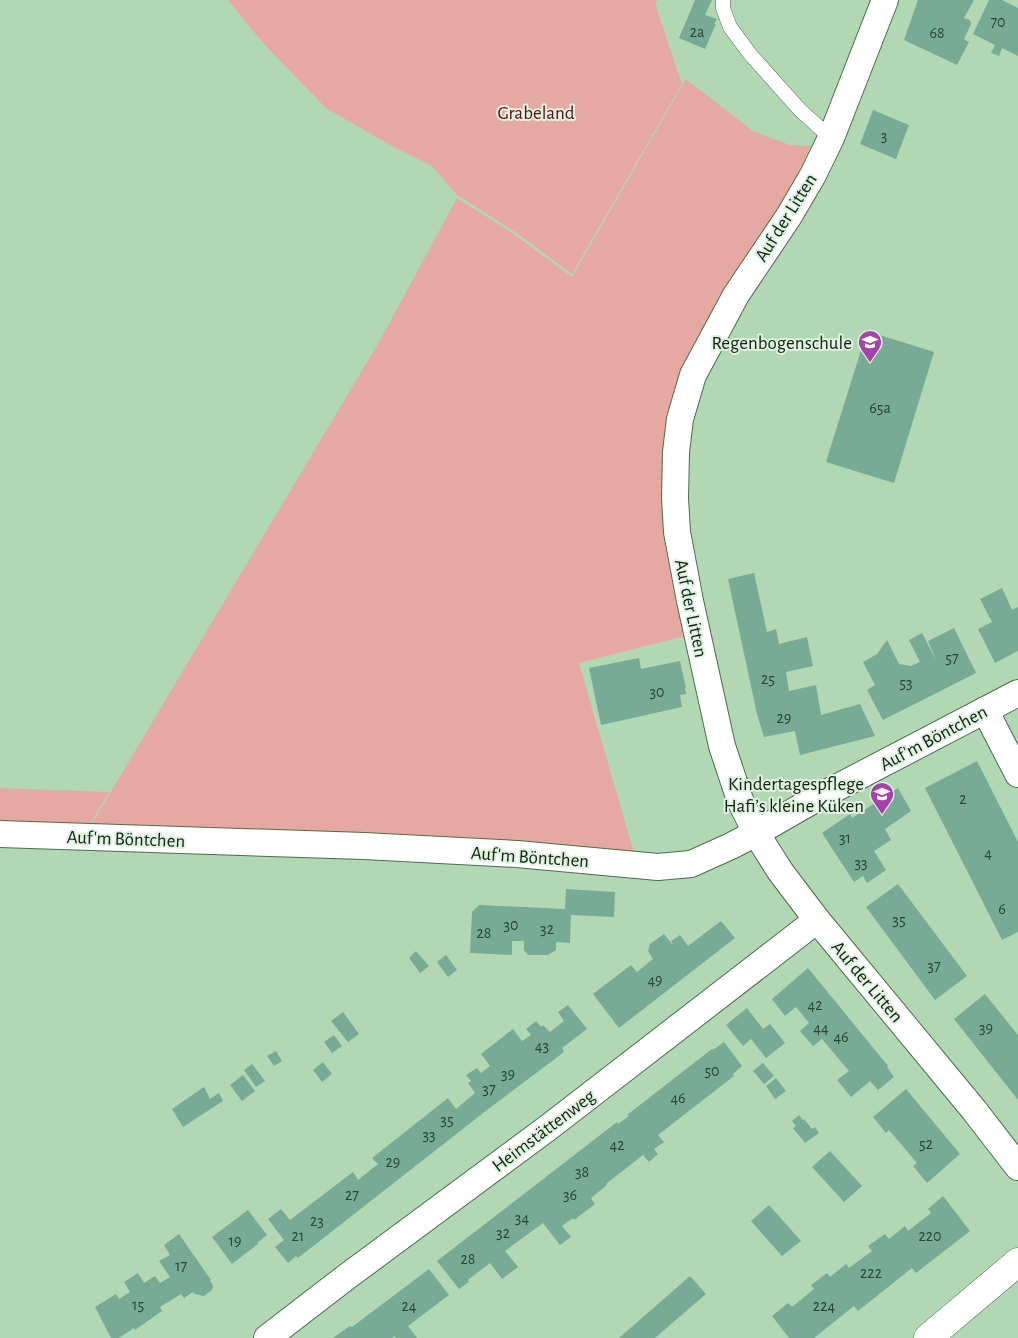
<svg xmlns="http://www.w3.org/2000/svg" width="1018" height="1338" font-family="'Alegreya Sans',sans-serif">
<rect width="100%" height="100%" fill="#b1d8b3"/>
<g fill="#e6a9a2">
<path d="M 228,0 L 658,0 L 655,3 L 682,84 L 572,274 L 515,232 L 456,194 L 432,166 L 392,146 L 326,108 L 263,43 Z"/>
<path d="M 686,79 L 753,131 L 790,145 L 811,146 L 665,455 L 693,634 L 579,663 L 634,853 L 85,835 L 379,342 L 457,198 L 514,234 L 572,277 Z"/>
<path d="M 0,788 L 109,792 L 83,836 L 0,833 Z"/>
</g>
<g fill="#77ab95">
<path d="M 695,0 L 712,0 L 705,15 L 717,19 L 714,24 L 716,24 L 705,49 L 679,38 Z"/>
<path d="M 918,0 L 974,0 L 964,18 L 970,20 L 971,24 L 964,39 L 969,42 L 957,65 L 904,40 Z"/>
<path d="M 989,0 L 1002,0 L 1018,8 L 1018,56 L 1002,48 L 999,56 L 991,53 L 995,45 L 973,34 Z"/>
<path d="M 873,110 L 909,125 L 896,159 L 860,144 Z"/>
<path d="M 867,331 L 934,352 L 894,483 L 826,462 Z"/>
<path d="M 754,573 L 767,632 L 776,629 L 779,644 L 807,637 L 813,666 L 786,672 L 789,691 L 816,685 L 821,715 L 860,704 L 875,736 L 800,755 L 795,731 L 764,737 L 757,714 L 728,579 Z"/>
<path d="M 1002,588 L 1012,610 L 1018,607 L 1018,651 L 995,663 L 978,629 L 992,622 L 980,599 Z"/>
<path d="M 954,628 L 976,673 L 883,720 L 867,690 L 875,685 L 863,662 L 877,654 L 887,640 L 899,664 L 911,666 L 920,662 L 909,640 L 922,633 L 936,660 L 928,641 Z"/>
<path d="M 639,658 L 641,669 L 680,661 L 686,688 L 685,688 L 686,694 L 680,695 L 682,707 L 601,725 L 589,668 Z"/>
<path d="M 977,761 L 1018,842 L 1018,932 L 1002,940 L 925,788 Z"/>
<path d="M 898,788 L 911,811 L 885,829 L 891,840 L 874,851 L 886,870 L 867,883 L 863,876 L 854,882 L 822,833 L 850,814 L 852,818 Z"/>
<path d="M 898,884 L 967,976 L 935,1000 L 866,907 Z"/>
<path d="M 566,889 L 615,892 L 614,917 L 571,915 L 570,943 L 556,942 L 556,950 L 548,955 L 528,955 L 524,950 L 524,941 L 512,941 L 512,955 L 470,953 L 472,912 L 479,905 L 565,909 Z"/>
<path d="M 721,921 L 735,938 L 619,1028 L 593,994 L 631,965 L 637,972 L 653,959 L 648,951 L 650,944 L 664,934 L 672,944 L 673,944 L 671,941 L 680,935 L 688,946 Z"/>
<path d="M 416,951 L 429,966 L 420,973 L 409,958 Z"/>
<path d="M 446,955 L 457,970 L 448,977 L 437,962 Z"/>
<path d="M 808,968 L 888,1066 L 887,1067 L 894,1077 L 878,1090 L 870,1081 L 851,1097 L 837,1080 L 849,1071 L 822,1039 L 813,1046 L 800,1031 L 809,1023 L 796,1007 L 785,1016 L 772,999 Z"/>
<path d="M 985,994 L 1018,1035 L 1018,1100 L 954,1019 Z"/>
<path d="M 568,1005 L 587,1029 L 562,1048 L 564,1052 L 487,1110 L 298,1258 L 296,1256 L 288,1263 L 275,1247 L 284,1240 L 268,1219 L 281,1209 L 290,1220 L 353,1172 L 358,1180 L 378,1164 L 372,1158 L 448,1098 L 456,1109 L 475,1093 L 468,1083 L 471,1081 L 466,1075 L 477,1068 L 481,1073 L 490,1066 L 481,1054 L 513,1029 L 522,1041 L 531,1035 L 526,1029 L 536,1021 L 541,1027 L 543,1025 L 550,1032 L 564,1021 L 558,1012 Z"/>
<path d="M 747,1008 L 763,1029 L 770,1024 L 785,1043 L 766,1058 L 751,1039 L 743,1046 L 726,1025 Z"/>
<path d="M 343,1012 L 359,1034 L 348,1042 L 331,1021 Z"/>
<path d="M 334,1035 L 342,1046 L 332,1053 L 324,1042 Z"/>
<path d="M 724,1042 L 742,1066 L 733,1074 L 734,1076 L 658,1135 L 664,1142 L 654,1149 L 658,1154 L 649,1162 L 643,1155 L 606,1184 L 607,1185 L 591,1198 L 595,1204 L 574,1220 L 573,1218 L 562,1226 L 571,1237 L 560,1245 L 543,1223 L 505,1251 L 518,1267 L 502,1279 L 490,1263 L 469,1279 L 468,1280 L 469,1282 L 459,1289 L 437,1261 L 617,1122 L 618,1124 L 629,1116 L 627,1115 L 712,1049 L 713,1050 Z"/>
<path d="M 276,1051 L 282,1061 L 274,1066 L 267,1056 Z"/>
<path d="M 323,1062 L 332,1074 L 322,1082 L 313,1070 Z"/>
<path d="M 763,1063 L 774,1076 L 764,1084 L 753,1071 Z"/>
<path d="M 252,1064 L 265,1081 L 256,1087 L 244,1070 Z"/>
<path d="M 243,1075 L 255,1091 L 242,1101 L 230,1085 Z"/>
<path d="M 776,1078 L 786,1091 L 775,1099 L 766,1086 Z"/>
<path d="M 204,1087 L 210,1099 L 219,1093 L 223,1101 L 183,1127 L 172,1109 Z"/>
<path d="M 906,1089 L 960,1154 L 927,1183 L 913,1166 L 917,1163 L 889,1130 L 886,1133 L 873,1117 Z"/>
<path d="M 799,1115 L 803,1120 L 804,1119 L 812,1129 L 815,1127 L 819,1133 L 805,1143 L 793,1128 L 796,1126 L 792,1121 Z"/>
<path d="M 830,1151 L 862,1186 L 844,1202 L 812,1167 Z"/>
<path d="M 943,1196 L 970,1231 L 916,1273 L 912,1268 L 858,1311 L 854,1306 L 814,1338 L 789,1338 L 772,1316 L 788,1303 L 792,1307 L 814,1289 L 811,1285 L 827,1273 L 830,1277 L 846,1264 L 849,1268 L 872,1251 L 868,1246 L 885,1234 L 889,1239 L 905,1226 L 908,1231 L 931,1213 L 928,1209 Z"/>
<path d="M 769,1205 L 801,1241 L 782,1256 L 751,1221 Z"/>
<path d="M 248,1210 L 267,1235 L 257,1243 L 258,1244 L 232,1264 L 212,1237 Z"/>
<path d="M 179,1234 L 211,1280 L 210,1280 L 213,1286 L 212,1290 L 204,1296 L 195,1294 L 193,1292 L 184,1298 L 181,1294 L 160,1307 L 162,1311 L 135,1330 L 134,1328 L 119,1338 L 111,1338 L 95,1307 L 116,1294 L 119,1299 L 130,1292 L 124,1282 L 138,1273 L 144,1283 L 155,1276 L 160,1283 L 170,1277 L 159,1261 L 170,1255 L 164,1245 Z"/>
<path d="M 429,1269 L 449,1295 L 408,1326 L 417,1338 L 396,1338 L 394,1336 L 392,1338 L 333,1338 L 350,1326 L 352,1327 Z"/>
<path d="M 690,1276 L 706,1294 L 655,1338 L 619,1338 Z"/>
</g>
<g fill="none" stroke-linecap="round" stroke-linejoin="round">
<g stroke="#4a6d4c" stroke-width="15">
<path id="service" d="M 723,0 L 723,8 L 730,27 L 750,54 L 800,110 L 831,138"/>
</g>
<g stroke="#4a6d4c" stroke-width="28">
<g id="minor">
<path d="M 885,0 L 831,138 L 813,175 L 789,216 L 736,295 L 693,375 L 680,419 L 676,452 L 675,498 L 677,532 L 690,601 L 722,746 L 740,800 L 756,833 L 780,871 L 817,920 L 974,1110 L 1018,1167"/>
<path d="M 985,710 L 1018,774"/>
<path d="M 0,834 L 364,846 L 517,854 L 658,867 L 691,864 L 731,846 L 756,833 L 817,798 L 1018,693"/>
<path d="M 267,1338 L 349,1275 L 549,1127 L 817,920"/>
</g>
</g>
<g stroke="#4a6d4c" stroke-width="29">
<path id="secondary" d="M 928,1338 L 1018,1262"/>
</g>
<use href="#service" stroke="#fff" stroke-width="14"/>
<use href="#minor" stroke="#fff" stroke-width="26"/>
<use href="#secondary" stroke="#fff" stroke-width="28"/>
</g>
<defs>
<g id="school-pin" transform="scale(1.25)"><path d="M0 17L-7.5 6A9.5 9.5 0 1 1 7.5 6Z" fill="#a643aa" stroke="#dff3e0"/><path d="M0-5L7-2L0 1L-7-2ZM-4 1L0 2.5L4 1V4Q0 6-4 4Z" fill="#fff"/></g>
</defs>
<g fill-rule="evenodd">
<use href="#school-pin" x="870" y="342"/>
<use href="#school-pin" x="882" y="794"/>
</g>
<g text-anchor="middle" stroke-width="4" stroke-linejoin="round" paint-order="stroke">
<g font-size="16" fill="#2a4334">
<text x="998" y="27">70</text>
<text x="697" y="37">2a</text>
<text x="937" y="38">68</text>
<text x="884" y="141">3</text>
<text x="880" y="413">65a</text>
<text x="952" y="663">57</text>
<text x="768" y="684">25</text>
<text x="906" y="688">53</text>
<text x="657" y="697">30</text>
<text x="784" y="723">29</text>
<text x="963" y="804">2</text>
<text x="845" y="843">31</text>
<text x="988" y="858">4</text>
<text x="861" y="868">33</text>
<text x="1002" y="914">6</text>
<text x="899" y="925">35</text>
<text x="511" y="930">30</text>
<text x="547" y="934">32</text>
<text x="484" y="938">28</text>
<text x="934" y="971">37</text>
<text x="655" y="985">49</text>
<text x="815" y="1010">42</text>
<text x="821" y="1033">44</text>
<text x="986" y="1033">39</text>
<text x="841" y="1042">46</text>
<text x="542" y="1051">43</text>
<text x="712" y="1076">50</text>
<text x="508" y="1079">39</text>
<text x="489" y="1094">37</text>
<text x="678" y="1103">46</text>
<text x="447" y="1125">35</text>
<text x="429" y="1140">33</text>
<text x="926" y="1149">52</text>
<text x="617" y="1150">42</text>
<text x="393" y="1167">29</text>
<text x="582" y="1177">38</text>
<text x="352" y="1200">27</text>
<text x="570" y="1200">36</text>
<text x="522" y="1223">34</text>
<text x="317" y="1226">23</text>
<text x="503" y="1238">32</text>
<text x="298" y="1241">21</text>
<text x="930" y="1241">220</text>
<text x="235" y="1246">19</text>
<text x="468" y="1264">28</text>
<text x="181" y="1271">17</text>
<text x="871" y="1278">222</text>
<text x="138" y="1310">15</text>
<text x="409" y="1311">24</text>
<text x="824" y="1311">224</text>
</g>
<g font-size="19" fill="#590e0e" stroke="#dff3e0">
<text x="536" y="119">Grabeland</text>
</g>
<g font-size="19" fill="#112013" stroke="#dff3e0">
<text transform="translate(785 217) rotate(-58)" y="7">Auf der Litten</text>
<text transform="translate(692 608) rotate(78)" y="7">Auf der Litten</text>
<text transform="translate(933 737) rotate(-28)" y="7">Auf'm Böntchen</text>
<text transform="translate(126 838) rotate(2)" y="7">Auf'm Böntchen</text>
<text transform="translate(530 856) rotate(4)" y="7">Auf'm Böntchen</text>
<text transform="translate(868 981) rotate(50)" y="7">Auf der Litten</text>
<text transform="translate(543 1130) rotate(-37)" y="7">Heimstättenweg</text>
</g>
<g font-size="19" fill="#112013" stroke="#dff3e0" text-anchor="end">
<text x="852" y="349">Regenbogenschule</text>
<text x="864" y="790">Kindertagespflege<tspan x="864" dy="22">Hafi’s kleine Küken</tspan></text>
</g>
</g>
</svg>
